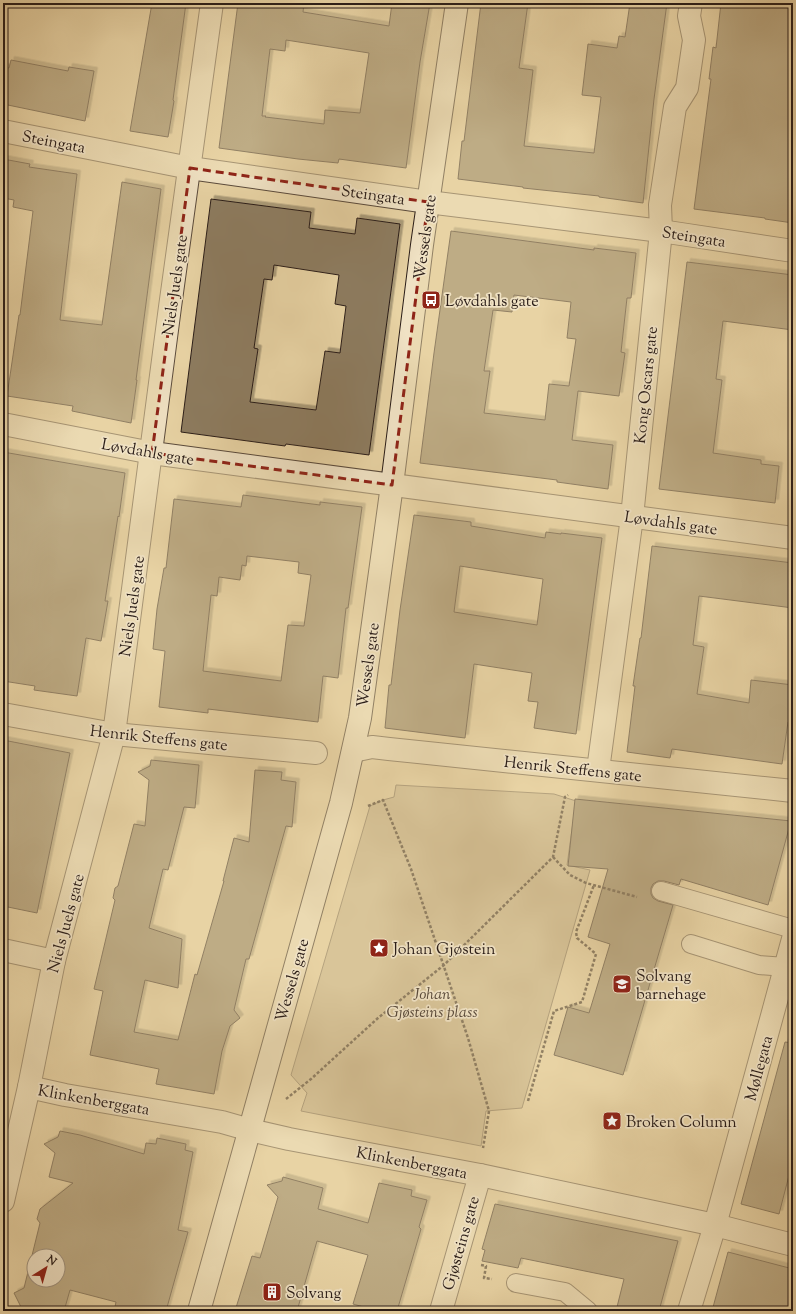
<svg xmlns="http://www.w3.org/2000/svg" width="796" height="1314" font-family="'Sorts Mill Goudy',serif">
<defs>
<filter id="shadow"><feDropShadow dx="3.5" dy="-3.5" stdDeviation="0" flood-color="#0004"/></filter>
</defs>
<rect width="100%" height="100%" fill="#e8d3a4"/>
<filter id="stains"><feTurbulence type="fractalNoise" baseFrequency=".005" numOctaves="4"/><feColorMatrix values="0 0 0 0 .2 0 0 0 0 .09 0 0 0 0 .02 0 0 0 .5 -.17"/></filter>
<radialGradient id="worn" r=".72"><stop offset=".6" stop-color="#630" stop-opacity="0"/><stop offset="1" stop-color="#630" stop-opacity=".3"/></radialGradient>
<path fill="#c8b48c" stroke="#796852" d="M 396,785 L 554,794 L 576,801 L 567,865 L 590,870 L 522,1108 L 486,1111 L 481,1146 L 301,1111 L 307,1093 L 291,1075 L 370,806 L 383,800 L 394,797 Z"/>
<g fill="#8d7c61" stroke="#2a1d18" fill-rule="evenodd" filter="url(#shadow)">
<path d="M 152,3 L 186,3 L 173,100 L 174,101 L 168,137 L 130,131 Z"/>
<path d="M 238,3 L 304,3 L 303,12 L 389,26 L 392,3 L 430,3 L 420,62 L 406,168 L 339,159 L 338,163 L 298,159 L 219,148 ZM 286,40 L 369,53 L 360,113 L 325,110 L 324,124 L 265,117 L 266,116 L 262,116 L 270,49 L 285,51 Z"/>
<path d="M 481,3 L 528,3 L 519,68 L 533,70 L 524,146 L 594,153 L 601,97 L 582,95 L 588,44 L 617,48 L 619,36 L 625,37 L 630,3 L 667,3 L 654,99 L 643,203 L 599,197 L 599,196 L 523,188 L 523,187 L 458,179 L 462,141 L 464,141 Z"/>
<path d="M 721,3 L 793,3 L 793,223 L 765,219 L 765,218 L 694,209 L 711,79 L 709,79 L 713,47 L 716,48 Z"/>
<path d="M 11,60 L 68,71 L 69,67 L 94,71 L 85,121 L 3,104 L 3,67 L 9,68 Z"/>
<path d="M 3,159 L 30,164 L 29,167 L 77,174 L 60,320 L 102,325 L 122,182 L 161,189 L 136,380 L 137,380 L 131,423 L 72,411 L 73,406 L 7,396 L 19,315 L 20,315 L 33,211 L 13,207 L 14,200 L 3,198 Z"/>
<path d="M 211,199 L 311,212 L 309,228 L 355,234 L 357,218 L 400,224 L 369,455 L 286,444 L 285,446 L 181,432 ZM 274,265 L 339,275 L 335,304 L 346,306 L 340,353 L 325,351 L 316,410 L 250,402 L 258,349 L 254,348 L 264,279 L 272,280 Z"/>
<path d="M 451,231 L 594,250 L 594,248 L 636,253 L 631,298 L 627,298 L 621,352 L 625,353 L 619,396 L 578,391 L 572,440 L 613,445 L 608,489 L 557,482 L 557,480 L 420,463 L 434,353 ZM 514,295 L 571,302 L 567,338 L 576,339 L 569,386 L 549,384 L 545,420 L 484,413 L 490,371 L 484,371 L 493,310 L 512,312 Z"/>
<path d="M 687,262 L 793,275 L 793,330 L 723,321 L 716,379 L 722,380 L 713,453 L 761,460 L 761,464 L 779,466 L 775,503 L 659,489 Z"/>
<path d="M 3,452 L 125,473 L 119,517 L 118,516 L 105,601 L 108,601 L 101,641 L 86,638 L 77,696 L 34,690 L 35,686 L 3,681 Z"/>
<path d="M 243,495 L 320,505 L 320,502 L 362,507 L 348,608 L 346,608 L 338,678 L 323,676 L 318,722 L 208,709 L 208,713 L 159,707 L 165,651 L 153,649 L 157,609 L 164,568 L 166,568 L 174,499 L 241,507 ZM 247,556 L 299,562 L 298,573 L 311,575 L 304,626 L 288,625 L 281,681 L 203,671 L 211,595 L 217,596 L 219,577 L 240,580 L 242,565 L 246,566 Z"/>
<path d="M 414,515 L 471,522 L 471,526 L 545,538 L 546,532 L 561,534 L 561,533 L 602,538 L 576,734 L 534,728 L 538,702 L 528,701 L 532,673 L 474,664 L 465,738 L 385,728 L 389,685 L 391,685 L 400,610 ZM 460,566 L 543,579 L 537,625 L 454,612 Z"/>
<path d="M 652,546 L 793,563 L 793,608 L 699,596 L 693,645 L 704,647 L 697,694 L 749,703 L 751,680 L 793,685 L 793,723 L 788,722 L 782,764 L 672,749 L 670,758 L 627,752 L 635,686 L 633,686 L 640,638 L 641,638 Z"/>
<path d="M 3,740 L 70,753 L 37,913 L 3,906 Z"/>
<path d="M 151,760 L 199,765 L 195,808 L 184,807 L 168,870 L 163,869 L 149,928 L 182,939 L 178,988 L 145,980 L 134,1032 L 178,1040 L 195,974 L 197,975 L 224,881 L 223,881 L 234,838 L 249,842 L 255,770 L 282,772 L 281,780 L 296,782 L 292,827 L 286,826 L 249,959 L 246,959 L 234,1010 L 240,1018 L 230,1026 L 222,1051 L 214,1094 L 156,1084 L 159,1069 L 90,1055 L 103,991 L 94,989 L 115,900 L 113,898 L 115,888 L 118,886 L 134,824 L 145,826 L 149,780 L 138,772 L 150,766 Z"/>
<path d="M 575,799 L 791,821 L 768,905 L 681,879 L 679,885 L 664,881 L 658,881 L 653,884 L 651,888 L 651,894 L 653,898 L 658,901 L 673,905 L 623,1075 L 554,1055 L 568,1007 L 589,1013 L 610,944 L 588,937 L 608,869 L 568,866 Z"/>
<path d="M 785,1042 L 793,1043 L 793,1160 L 779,1214 L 741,1204 Z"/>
<path d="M 60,1131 L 80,1135 L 144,1154 L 146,1143 L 156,1144 L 157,1138 L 186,1144 L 185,1150 L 193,1152 L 178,1230 L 188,1232 L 166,1311 L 114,1311 L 116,1302 L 70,1290 L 64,1311 L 23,1311 L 14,1293 L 24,1288 L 40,1223 L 37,1219 L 40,1209 L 73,1183 L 49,1177 L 55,1153 L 44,1144 L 58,1137 ZM 34,1256 L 58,1256 L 58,1280 L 34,1280 Z"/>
<path d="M 283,1177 L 323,1188 L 318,1209 L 368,1223 L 379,1183 L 412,1190 L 411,1196 L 427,1200 L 419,1227 L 421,1229 L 397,1311 L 378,1311 L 353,1304 L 368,1255 L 317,1241 L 297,1311 L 235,1311 L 252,1256 L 260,1258 L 278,1197 L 267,1185 L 282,1181 Z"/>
<path d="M 495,1204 L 678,1241 L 659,1311 L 616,1311 L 624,1279 L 521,1258 L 518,1268 L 482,1261 L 485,1250 L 482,1249 Z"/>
<path d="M 728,1252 L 793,1269 L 793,1311 L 712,1311 Z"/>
</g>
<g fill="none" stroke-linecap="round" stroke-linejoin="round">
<g stroke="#5a4a3b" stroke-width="20">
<g id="service">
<path d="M 661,891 L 793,929"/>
<path d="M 691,944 L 759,965 L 786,967"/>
<path d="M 516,1283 L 565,1292 L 588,1311"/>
</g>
</g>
<g stroke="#5a4a3b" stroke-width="24">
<g id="minor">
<path d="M 3,131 L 190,168 L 428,202 L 661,231 L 793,251"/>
<path d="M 3,424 L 152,453 L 793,538"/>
<path d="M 3,714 L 114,734 L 316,753"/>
<path d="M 353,751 L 372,747 L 389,749 L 793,791"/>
<path d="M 598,770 L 632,517 L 661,231 L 660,205 L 675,107 L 687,88 L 694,40 L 689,16 L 691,3"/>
<path d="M 3,950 L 54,961"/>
<path d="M 29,1087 L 65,1095 L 222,1122 L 250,1130 L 289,1139 L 480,1175 L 715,1225 L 793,1245"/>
<path d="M 3,1201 L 29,1087 L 54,961 L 114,734 L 170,307 L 212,3"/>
<path d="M 441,1311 L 480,1175"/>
<path d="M 689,1311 L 715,1225 L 793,939"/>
</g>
</g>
<g stroke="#2a1d18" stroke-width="24">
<path id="secondary" d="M 199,1311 L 341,803 L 360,718 L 392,485 L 422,245 L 457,3"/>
</g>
<g stroke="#2a1d18" stroke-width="2.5" stroke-dasharray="3 2" stroke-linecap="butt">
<path d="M 368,806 L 383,800 L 411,869 L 468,1038 L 489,1111 L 483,1148"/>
<path d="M 553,857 L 570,875 L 586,883 L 637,897"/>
<path d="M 286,1099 L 311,1079 L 378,1018 L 444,965 L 553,857 L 565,797 L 568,795"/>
<path d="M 528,1101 L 554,1011 L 582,1002 L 596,954 L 577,938 L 576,932 L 594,885"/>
<path d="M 481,1265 L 486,1266 L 484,1278 L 492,1279"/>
</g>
<use href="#service" stroke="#f0e2c4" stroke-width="18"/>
<use href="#minor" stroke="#f0e2c4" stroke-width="22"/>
<use href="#secondary" stroke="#f0e2c4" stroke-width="22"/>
</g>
<path d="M0 0H796V1314H0ZM 190,168 L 428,202 L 392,485 L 152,453 Z" fill="#e8d3a4" fill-opacity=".55" fill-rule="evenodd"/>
<path fill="none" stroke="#8f2418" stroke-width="3" stroke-dasharray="8 5" stroke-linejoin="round" d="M 190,168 L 428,202 L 392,485 L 152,453 Z"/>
<defs>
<g id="bus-square" transform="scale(1)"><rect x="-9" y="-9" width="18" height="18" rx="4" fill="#8f2418" stroke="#f0e2c4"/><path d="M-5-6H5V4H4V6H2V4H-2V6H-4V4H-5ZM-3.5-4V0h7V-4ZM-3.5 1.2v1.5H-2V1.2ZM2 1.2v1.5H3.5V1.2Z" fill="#fff"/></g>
<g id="sight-square" transform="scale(1)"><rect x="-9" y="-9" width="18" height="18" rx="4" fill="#8f2418" stroke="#f0e2c4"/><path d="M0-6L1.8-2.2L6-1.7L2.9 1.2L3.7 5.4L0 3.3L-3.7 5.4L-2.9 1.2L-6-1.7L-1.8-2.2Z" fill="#fff"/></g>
<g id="school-square" transform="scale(1)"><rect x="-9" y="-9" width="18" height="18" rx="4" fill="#8f2418" stroke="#f0e2c4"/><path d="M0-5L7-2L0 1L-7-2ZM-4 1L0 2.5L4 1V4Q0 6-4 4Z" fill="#fff"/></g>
<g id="building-square" transform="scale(1)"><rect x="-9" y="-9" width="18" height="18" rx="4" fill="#8f2418" stroke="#f0e2c4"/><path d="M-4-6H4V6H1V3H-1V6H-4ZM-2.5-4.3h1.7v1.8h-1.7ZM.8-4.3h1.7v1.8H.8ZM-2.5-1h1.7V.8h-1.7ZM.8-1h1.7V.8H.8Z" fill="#fff"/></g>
</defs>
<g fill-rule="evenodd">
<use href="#bus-square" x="431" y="300"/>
<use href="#sight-square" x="379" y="948"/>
<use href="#school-square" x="622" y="984"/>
<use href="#sight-square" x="612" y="1121"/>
<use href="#building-square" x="272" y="1292"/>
</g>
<g text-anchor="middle" stroke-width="3.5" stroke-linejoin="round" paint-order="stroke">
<g font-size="16" fill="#2a1d18" stroke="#f0e2c4">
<text transform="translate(54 141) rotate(11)" y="6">Steingata</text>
<text transform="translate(373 194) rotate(8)" y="6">Steingata</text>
<text transform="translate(694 236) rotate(9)" y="6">Steingata</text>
<text transform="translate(424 237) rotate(-82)" y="6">Wessels gate</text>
<text transform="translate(174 285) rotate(-82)" y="6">Niels Juels gate</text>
<text transform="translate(645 385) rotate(-84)" y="6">Kong Oscars gate</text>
<text transform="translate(148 451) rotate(10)" y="6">Løvdahls gate</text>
<text transform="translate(671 522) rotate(8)" y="6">Løvdahls gate</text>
<text transform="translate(131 606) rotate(-82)" y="6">Niels Juels gate</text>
<text transform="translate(367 665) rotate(-82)" y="6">Wessels gate</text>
<text transform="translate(159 737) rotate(6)" y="6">Henrik Steffens gate</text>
<text transform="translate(573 768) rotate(6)" y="6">Henrik Steffens gate</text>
<text transform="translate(65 923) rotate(-75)" y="6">Niels Juels gate</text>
<text transform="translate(291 980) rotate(-74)" y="6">Wessels gate</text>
<text transform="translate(758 1068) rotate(-75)" y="6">Møllegata</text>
<text transform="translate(94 1099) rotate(10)" y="6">Klinkenberggata</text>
<text transform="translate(412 1162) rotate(11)" y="6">Klinkenberggata</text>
<text transform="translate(460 1243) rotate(-74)" y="6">Gjøsteins gate</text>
</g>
<g font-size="16" fill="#2a1d18" stroke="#f0e2c4" text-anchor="start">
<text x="445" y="306">Løvdahls gate</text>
<text x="393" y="954">Johan Gjøstein</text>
<text x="636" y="981">Solvang<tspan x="636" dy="18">barnehage</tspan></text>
<text x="626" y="1127">Broken Column</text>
<text x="286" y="1298">Solvang</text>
</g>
<g font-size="16" font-style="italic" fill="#594a3b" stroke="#f0e2c4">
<text x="432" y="999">Johan<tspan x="432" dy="18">Gjøsteins plass</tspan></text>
</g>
</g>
<rect width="796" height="1314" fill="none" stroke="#e8d3a4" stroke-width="16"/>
<rect x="4" y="4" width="788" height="1306" fill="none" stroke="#2a1d18" stroke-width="2"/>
<rect x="8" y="8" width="780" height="1298" fill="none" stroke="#2a1d18"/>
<g transform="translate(46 1268) rotate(37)"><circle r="19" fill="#f0e2c4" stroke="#a1937f"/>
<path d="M0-3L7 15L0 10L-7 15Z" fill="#8f2418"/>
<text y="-6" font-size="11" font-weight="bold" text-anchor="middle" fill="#2a1d18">N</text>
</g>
<rect width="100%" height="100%" filter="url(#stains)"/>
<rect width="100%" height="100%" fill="url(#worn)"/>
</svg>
